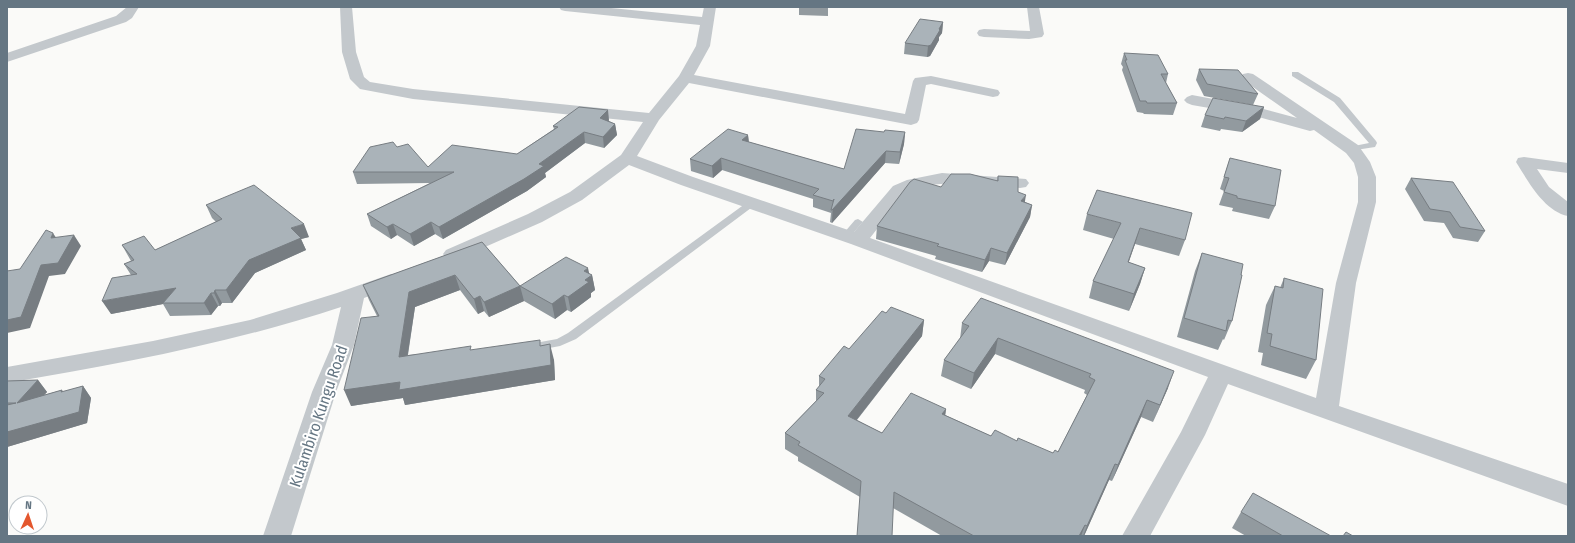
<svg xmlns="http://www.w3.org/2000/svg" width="1575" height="543" font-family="'Fira Sans Condensed',sans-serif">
<rect width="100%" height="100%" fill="#fafaf8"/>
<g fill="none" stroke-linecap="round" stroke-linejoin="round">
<g fill="#c3c8cc" fill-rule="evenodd">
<path d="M 1292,72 L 1298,72 L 1340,98 L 1376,141 L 1377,143 L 1375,147 L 1349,151 L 1348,149 L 1349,147 L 1369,143 L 1334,102 L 1292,76 Z"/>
<path d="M 752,200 L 757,203 L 755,205 L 576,339 L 560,346 L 528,352 L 524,351 L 522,348 L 524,345 L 557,339 L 568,333 L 749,201 Z"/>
<path d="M 858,219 L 863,222 L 861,224 L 849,238 L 843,238 L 841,236 L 843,234 L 855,220 Z"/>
</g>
<g fill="#c3c8cc" fill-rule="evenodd">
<path d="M 127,7 L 139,7 L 132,18 L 126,22 L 7,62 L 7,53 L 116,16 Z"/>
<path d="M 340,7 L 352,7 L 356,52 L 364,77 L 370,82 L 413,89 L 649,113 L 679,76 L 696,46 L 700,25 L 565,11 L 561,10 L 559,7 L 601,7 L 702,17 L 704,7 L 716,7 L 710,46 L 694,75 L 905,114 L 913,81 L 915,78 L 931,76 L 998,90 L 1000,93 L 998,96 L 993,97 L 931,84 L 926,85 L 919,120 L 917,123 L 911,125 L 689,83 L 659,120 L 637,156 L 693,177 L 854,232 L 893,186 L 907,180 L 942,173 L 1026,179 L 1029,183 L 1026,187 L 1020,188 C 993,187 925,176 905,194 C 894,204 880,226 870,238 L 1316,398 L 1336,283 L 1358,202 L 1358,177 L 1354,163 L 1346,153 L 1314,130 L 1310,131 L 1255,116 L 1192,105 L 1187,103 L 1184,100 L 1187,97 L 1192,95 L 1256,107 L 1297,118 L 1243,80 L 1241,77 L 1243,74 L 1248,73 L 1253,74 L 1358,145 L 1370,162 L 1376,177 L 1376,202 L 1356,283 L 1339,406 L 1568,484 L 1568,506 L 1228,384 L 1205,435 L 1150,536 L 1122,536 L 1181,432 L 1208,377 L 851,244 L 681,185 L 629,165 L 582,200 L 542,222 L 460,258 L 453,260 L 446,258 L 443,254 L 446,250 L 528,214 L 570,192 L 621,155 L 643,122 L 413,99 L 360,89 L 350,79 L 342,52 Z"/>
<path d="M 1027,7 L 1039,7 L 1044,34 L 1042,37 L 1029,39 L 984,37 L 979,36 L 977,33 L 979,30 L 984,29 L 1030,31 Z"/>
<path d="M 1524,157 L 1568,163 L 1568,173 L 1537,169 L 1549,187 L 1568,202 L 1568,216 C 1544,211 1528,181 1516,162 L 1518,158 Z"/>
<path d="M 391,274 L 398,275 L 401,280 L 398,285 L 364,298 L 354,345 L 336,392 L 291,536 L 263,536 L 312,392 L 332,345 L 341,307 C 232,343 120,364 7,383 L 7,367 L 153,341 L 250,320 L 337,293 Z"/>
</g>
</g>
<g fill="#929a9f">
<path d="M 799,7 L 828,7 L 828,16 L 799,15 Z"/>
<path d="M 943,22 L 942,33 L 939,37 L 939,40 L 930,56 L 927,57 L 904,54 L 905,43 Z"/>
<path d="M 1124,53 L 1168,74 L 1166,83 L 1177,103 L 1173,115 L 1144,114 L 1143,113 L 1137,112 L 1122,70 L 1123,67 L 1121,64 Z"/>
<path d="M 1199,69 L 1258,94 L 1253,105 L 1204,96 L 1196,80 Z"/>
<path d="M 1264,107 L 1260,119 L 1242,132 L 1221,129 L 1220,131 L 1201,127 L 1205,115 Z"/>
<path d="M 609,120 L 609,121 L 615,124 L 617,135 L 604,148 L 585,143 L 545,173 L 546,177 L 527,191 L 443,239 L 435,234 L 414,246 L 397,235 L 391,239 L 371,226 L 367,214 L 430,183 L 357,184 L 353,172 L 397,147 L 428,167 L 517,154 L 554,129 L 553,126 Z"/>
<path d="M 884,132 L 905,132 L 904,144 L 899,164 L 885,163 L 832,223 L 830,222 L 831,213 L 813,207 L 813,199 L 722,170 L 713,178 L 691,171 L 690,159 L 748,135 L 749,142 L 844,169 Z"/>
<path d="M 1230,158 L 1275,206 L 1269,219 L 1232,211 L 1233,208 L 1219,205 L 1224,191 L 1220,189 Z"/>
<path d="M 998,176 L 1018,192 L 1025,202 L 1032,205 L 1030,217 L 1005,265 L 989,261 L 982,272 L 935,259 L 936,256 L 876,239 L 877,226 L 941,187 L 997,181 Z"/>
<path d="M 1411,178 L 1485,231 L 1478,242 L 1453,238 L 1444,223 L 1424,221 L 1405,189 Z"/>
<path d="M 206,205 L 309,237 L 301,239 L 306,250 L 255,273 L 232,303 L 222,303 L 220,306 L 218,306 L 211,315 L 170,316 L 163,304 L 111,314 L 131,275 L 124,264 L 131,261 L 122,245 L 155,250 L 216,222 L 212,218 Z"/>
<path d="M 1087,214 L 1185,240 L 1179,256 L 1135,244 L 1128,262 L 1145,268 L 1140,284 L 1129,311 L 1089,298 L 1093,281 L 1114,239 L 1083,230 Z"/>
<path d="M 482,242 L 520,286 L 589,274 L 592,275 L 595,290 L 591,293 L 591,297 L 571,312 L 567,310 L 555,319 L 524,301 L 489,317 L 484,311 L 478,314 L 460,290 L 415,307 L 408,355 L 472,350 L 542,346 L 554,360 L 555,380 L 405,405 L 403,398 L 351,406 L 377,316 L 369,300 L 363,285 Z"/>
<path d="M 1202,253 L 1232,321 L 1224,340 L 1223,339 L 1218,350 L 1177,337 L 1195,271 Z"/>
<path d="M 1284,278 L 1316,360 L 1306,379 L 1261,365 L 1263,353 L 1258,352 L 1266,305 L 1275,286 L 1280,288 Z"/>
<path d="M 886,313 L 924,320 L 922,336 L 857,420 L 882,433 L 946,409 L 945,415 L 991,436 L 1017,441 L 1053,453 L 1058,452 L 1087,395 L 1084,393 L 1085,390 L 995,354 L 971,389 L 941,376 L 944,360 L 960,339 L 962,323 L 1168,388 L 1153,422 L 1141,417 L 1112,481 L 1109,480 L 1084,536 L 942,536 L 893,508 L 860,497 L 798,461 L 798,457 L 785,449 L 785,433 L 816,401 L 816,390 L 819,387 L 819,376 L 849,349 Z"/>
<path d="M 38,380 L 47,392 L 44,395 L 62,390 L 63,392 L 83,386 L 91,398 L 87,423 L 7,447 L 7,381 Z"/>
<path d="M 1241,512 L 1331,536 L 1246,536 L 1232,528 Z"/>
</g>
<g fill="#777d82">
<path d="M 943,22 L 942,33 L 939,37 L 939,40 L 930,56 L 927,57 L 928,46 Z"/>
<path d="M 1264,107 L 1260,119 L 1242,132 L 1246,121 Z"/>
<path d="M 608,110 L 609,120 L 602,128 L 600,118 Z"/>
<path d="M 615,124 L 617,135 L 604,148 L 603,137 Z"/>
<path d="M 584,132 L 585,143 L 545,173 L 546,177 L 527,191 L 443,239 L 439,227 L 539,164 Z"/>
<path d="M 905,132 L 904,144 L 899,164 L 900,152 Z"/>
<path d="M 748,135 L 749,146 L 742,140 Z"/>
<path d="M 886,151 L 885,163 L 832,223 L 833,201 Z"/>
<path d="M 721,158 L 722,170 L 713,178 L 712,166 Z"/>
<path d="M 1026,195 L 1024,207 L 1021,201 Z"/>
<path d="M 1032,205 L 1030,217 L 1005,265 L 1007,253 Z"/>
<path d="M 431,222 L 435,234 L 414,246 L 410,234 Z"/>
<path d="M 304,224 L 309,237 L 301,239 L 306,250 L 255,273 L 232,303 L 226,290 L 249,260 L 291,228 Z"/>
<path d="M 393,224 L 397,235 L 391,239 L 387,227 Z"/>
<path d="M 1140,228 L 1135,244 L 1123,279 L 1128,262 Z"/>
<path d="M 53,233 L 60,244 L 51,238 Z"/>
<path d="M 74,235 L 81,246 L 65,274 L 49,276 L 30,328 L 7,333 L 7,320 L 41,265 Z"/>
<path d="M 991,248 L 989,261 L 982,272 L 985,260 Z"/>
<path d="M 588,268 L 590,277 L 592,275 L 595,290 L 591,293 L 591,297 L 571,312 L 568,297 L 585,280 L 584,271 Z"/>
<path d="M 1145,268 L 1140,284 L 1129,311 L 1134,294 Z"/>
<path d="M 455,275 L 460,290 L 415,307 L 405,372 L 399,357 L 409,292 Z"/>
<path d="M 520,286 L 524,301 L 489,317 L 484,302 Z"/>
<path d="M 176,288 L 163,303 L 163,304 L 111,314 L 102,301 Z"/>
<path d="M 215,290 L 222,303 L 220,306 L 214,293 Z"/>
<path d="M 211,293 L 218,306 L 211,315 L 204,303 Z"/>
<path d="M 564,295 L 567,310 L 555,319 L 552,304 Z"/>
<path d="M 480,296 L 484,311 L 478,314 L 474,299 Z"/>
<path d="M 924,320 L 922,336 L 847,432 L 848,416 Z"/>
<path d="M 998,338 L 995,354 L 971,389 L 974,373 Z"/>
<path d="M 550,344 L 554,360 L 555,380 L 405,405 L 403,398 L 351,406 L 344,390 Z"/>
<path d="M 1174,371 L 1168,388 L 1153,422 Z"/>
<path d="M 38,380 L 47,392 L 26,414 L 17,403 Z"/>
<path d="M 83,386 L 91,398 L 87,423 L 7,447 L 7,432 Z"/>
<path d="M 1147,400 L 1141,417 L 1112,481 L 1118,465 Z"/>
<path d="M 946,409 L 944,425 L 942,414 Z"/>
<path d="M 1115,464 L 1109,480 L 1084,536 L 1083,536 L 1087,526 Z"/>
<path d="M 1085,525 L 1081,536 L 1079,536 Z"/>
</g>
<g fill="#aab3b9" stroke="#777d82">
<path d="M 920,19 L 943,22 L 939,29 L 940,30 L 931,45 L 928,46 L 905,43 Z"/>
<path d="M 1124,53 L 1158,55 L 1168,74 L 1161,74 L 1177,103 L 1147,103 L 1146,101 L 1140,101 L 1125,60 L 1127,60 Z"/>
<path d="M 1199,69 L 1238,70 L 1258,94 L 1207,84 Z"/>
<path d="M 1213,98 L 1264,107 L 1246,121 L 1225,117 L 1224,119 L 1205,115 Z"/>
<path d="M 579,107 L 608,110 L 600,118 L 615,124 L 603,137 L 584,132 L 539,164 L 544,166 L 524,179 L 439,227 L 431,222 L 410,234 L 393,224 L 387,227 L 367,214 L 454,172 L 353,172 L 370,147 L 393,142 L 397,147 L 408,144 L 428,167 L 452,145 L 517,154 L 558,127 L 553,126 Z"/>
<path d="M 728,129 L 748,135 L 742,140 L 844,169 L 856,129 L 884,132 L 885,130 L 905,132 L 900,152 L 886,151 L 832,210 L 831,210 L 834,199 L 833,201 L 813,195 L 819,189 L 721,158 L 712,166 L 690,159 Z"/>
<path d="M 1230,158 L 1281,170 L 1275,206 L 1237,198 L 1237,196 L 1224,192 L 1229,178 L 1224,177 Z"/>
<path d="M 951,174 L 970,174 L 998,181 L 998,176 L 1018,177 L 1018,192 L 1026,195 L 1021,201 L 1032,205 L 1007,253 L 991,248 L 985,260 L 937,246 L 939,244 L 877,226 L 910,182 L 914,179 L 941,187 Z"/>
<path d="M 1411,178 L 1453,182 L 1485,231 L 1460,227 L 1450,212 L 1430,209 Z"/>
<path d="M 254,185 L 304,224 L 291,228 L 301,238 L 249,260 L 226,290 L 215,290 L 214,293 L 211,293 L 204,303 L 163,303 L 176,288 L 102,301 L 112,278 L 137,274 L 124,264 L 134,260 L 122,245 L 144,236 L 155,250 L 222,219 L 206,205 Z"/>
<path d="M 1097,190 L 1192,213 L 1185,240 L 1140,228 L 1128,262 L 1145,268 L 1134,294 L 1093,281 L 1121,223 L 1087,214 Z"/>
<path d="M 46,230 L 53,233 L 51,238 L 74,235 L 58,263 L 41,265 L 21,317 L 7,320 L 7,271 L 20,269 Z"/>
<path d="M 482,242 L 520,286 L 566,257 L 588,268 L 584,271 L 592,275 L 585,280 L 589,282 L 568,297 L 564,295 L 552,304 L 520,286 L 484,302 L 480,296 L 474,299 L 455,275 L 409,292 L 399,357 L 471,346 L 470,350 L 540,340 L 540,346 L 550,344 L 551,365 L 399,390 L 400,382 L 344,390 L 361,318 L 379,316 L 363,285 Z"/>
<path d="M 1202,253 L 1243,264 L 1241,275 L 1242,275 L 1232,321 L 1228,320 L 1226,331 L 1184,318 Z"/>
<path d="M 1284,278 L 1323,289 L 1316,360 L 1270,346 L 1272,334 L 1267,333 L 1275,286 L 1283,288 Z"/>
<path d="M 981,298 L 1174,371 L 1160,405 L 1147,400 L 1118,465 L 1115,464 L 1087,526 L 1085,525 L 1079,536 L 974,536 L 894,492 L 892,536 L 857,536 L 861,481 L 798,445 L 800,442 L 785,433 L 824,393 L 816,390 L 825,379 L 819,376 L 844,346 L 849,349 L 882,311 L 886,313 L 891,307 L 924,320 L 848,416 L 882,433 L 911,393 L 946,409 L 942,414 L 991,436 L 995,430 L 1017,441 L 1018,438 L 1053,453 L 1055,450 L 1058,452 L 1095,380 L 1089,377 L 1091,374 L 998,338 L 974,373 L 944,360 L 969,326 L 962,323 Z"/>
<path d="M 38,380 L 17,403 L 62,390 L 61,392 L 83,386 L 79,412 L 7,432 L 7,405 L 16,403 L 7,403 L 7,381 Z"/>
<path d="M 1253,493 L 1331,536 L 1283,536 L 1241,512 Z"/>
<path d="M 1346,532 L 1353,536 L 1343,536 Z"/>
</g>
<g text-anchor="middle" stroke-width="4" stroke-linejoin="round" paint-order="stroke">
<g font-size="16" fill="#657683" stroke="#fff">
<text transform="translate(318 416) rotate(-71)" y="6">Kulambiro Kungu Road</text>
</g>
</g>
<rect width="1575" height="543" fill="none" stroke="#657683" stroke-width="16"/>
<g transform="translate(28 515) rotate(3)"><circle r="19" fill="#ffffff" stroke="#c1c8cd"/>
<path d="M0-3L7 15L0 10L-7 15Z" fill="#e4572e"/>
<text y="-6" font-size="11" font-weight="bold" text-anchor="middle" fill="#657683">N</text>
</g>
</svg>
